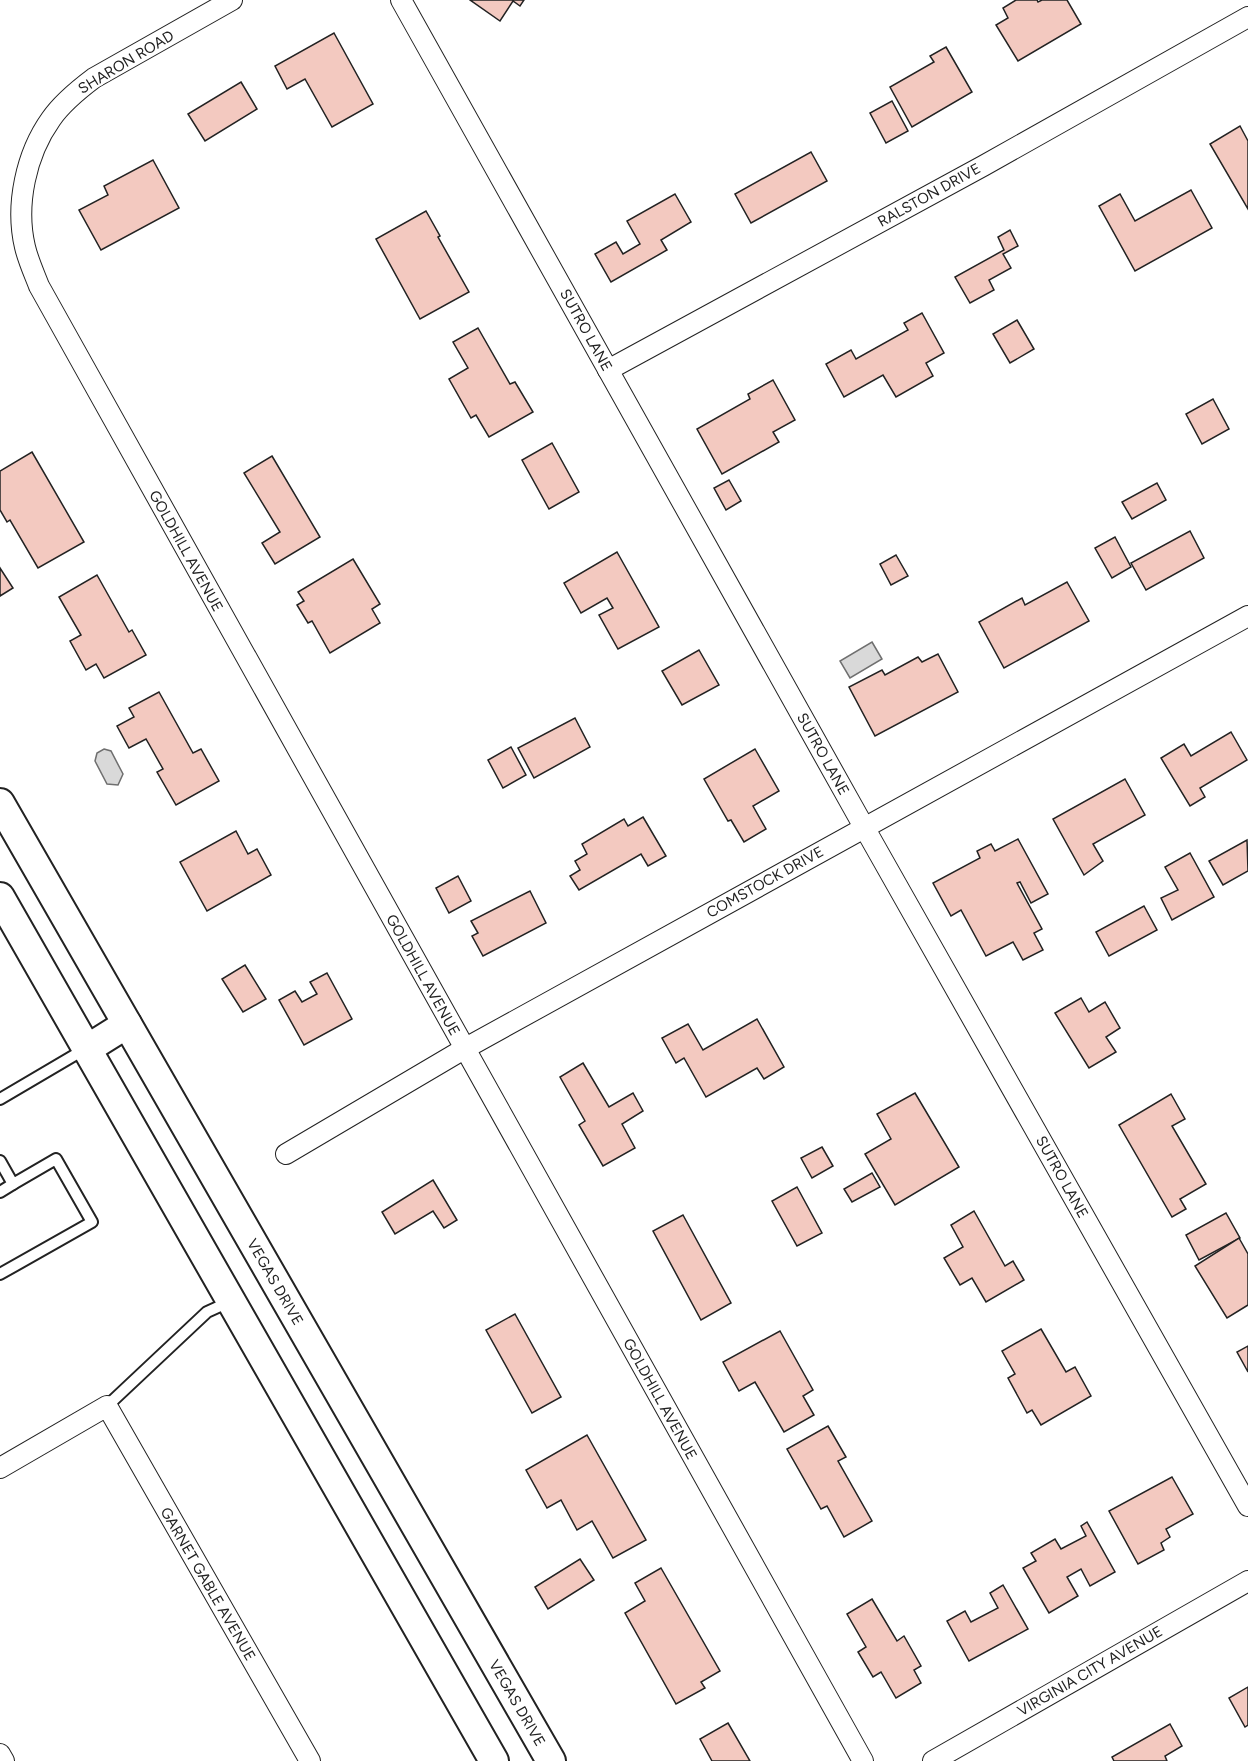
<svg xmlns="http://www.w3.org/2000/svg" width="1248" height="1761" font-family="Figtree,sans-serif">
<rect width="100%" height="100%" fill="#fff"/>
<g fill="#d9d9d9" stroke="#6f6f6f" stroke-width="1.5">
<path d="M 872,642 L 882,659 L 850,678 L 840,661 Z"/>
<path d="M 104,749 L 111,751 L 123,774 L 118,785 L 107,784 L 95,761 L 97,753 Z"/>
</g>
<g fill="#f3c9c0" stroke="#222" stroke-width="1.5">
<path d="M 470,0 L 524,0 L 520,6 L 513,1 L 500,21 Z"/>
<path d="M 1016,0 L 1037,0 L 1038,2 L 1042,0 L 1067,0 L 1081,24 L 1018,61 L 996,25 L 1008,18 L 1003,8 Z"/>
<path d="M 334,33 L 373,104 L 332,127 L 305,79 L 287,89 L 275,66 Z"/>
<path d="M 946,47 L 972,92 L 912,127 L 890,87 L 934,62 L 930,56 Z"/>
<path d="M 241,82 L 257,109 L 205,141 L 188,114 Z"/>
<path d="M 892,101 L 908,131 L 886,143 L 870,113 Z"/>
<path d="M 1240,126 L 1248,141 L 1248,209 L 1210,144 Z"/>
<path d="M 811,152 L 827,181 L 751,223 L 735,194 Z"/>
<path d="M 153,160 L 179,208 L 101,250 L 79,210 L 108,195 L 104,186 Z"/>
<path d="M 1191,190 L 1212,228 L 1135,271 L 1099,206 L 1120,194 L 1135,221 Z"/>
<path d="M 675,194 L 691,222 L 661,240 L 667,250 L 611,282 L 595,254 L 616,242 L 623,254 L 640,244 L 627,221 Z"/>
<path d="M 426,211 L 440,236 L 438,237 L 469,292 L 420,319 L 376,239 Z"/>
<path d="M 1010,230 L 1018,246 L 1003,254 L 1011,268 L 989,280 L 994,290 L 970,303 L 955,277 L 1004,250 L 998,237 Z"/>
<path d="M 922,313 L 944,353 L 926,363 L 933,376 L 896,397 L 883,375 L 844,397 L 826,364 L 851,350 L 856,359 L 908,330 L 904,323 Z"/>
<path d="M 1017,320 L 1034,349 L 1010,363 L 993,334 Z"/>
<path d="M 478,328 L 510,384 L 515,382 L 533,412 L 489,437 L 476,415 L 471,418 L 449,379 L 468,368 L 453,342 Z"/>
<path d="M 773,380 L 795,420 L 773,432 L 779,442 L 722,474 L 697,429 L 750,399 L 748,394 Z"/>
<path d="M 1213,399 L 1229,429 L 1202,444 L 1186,414 Z"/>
<path d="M 552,443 L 579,492 L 549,509 L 522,460 Z"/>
<path d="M 32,452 L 84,542 L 38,568 L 10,520 L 7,522 L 0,510 L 0,471 Z"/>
<path d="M 272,456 L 320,537 L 275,564 L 262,543 L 280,532 L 244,473 Z"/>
<path d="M 729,480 L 741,501 L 726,510 L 714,488 Z"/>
<path d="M 1157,483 L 1166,500 L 1132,519 L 1122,502 Z"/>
<path d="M 1190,531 L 1204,558 L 1146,590 L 1131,563 Z"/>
<path d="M 1115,537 L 1131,567 L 1112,578 L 1095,548 Z"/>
<path d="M 617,552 L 659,627 L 618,649 L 599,615 L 613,608 L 607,598 L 581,613 L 564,583 Z"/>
<path d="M 896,555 L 908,576 L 891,585 L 880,564 Z"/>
<path d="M 353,559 L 380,604 L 372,609 L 380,623 L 330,653 L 312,621 L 308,623 L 297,605 L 304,601 L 298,592 Z"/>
<path d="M 0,568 L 13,588 L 0,596 Z"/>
<path d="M 97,575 L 129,632 L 132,630 L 146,655 L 104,678 L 96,664 L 86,670 L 70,641 L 81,635 L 59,597 Z"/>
<path d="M 1067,582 L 1089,621 L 1004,668 L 979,622 L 1022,598 L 1025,605 Z"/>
<path d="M 699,650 L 719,685 L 682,705 L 662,671 Z"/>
<path d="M 938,654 L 958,692 L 875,736 L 849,687 L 882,670 L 885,675 L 918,657 L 922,662 Z"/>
<path d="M 159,692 L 193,753 L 201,749 L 219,781 L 176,805 L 157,772 L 163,769 L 146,739 L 129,748 L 117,726 L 134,717 L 129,708 Z"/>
<path d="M 575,718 L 590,747 L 534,778 L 518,748 Z"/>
<path d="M 1231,732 L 1247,760 L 1200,788 L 1205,797 L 1190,806 L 1161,758 L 1184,744 L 1191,756 Z"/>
<path d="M 511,747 L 526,775 L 503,788 L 488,760 Z"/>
<path d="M 755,749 L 779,791 L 753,806 L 766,829 L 744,842 L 731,820 L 728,821 L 704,779 Z"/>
<path d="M 1125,779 L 1145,815 L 1093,844 L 1103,861 L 1084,875 L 1053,819 Z"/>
<path d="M 643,817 L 666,856 L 648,866 L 641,854 L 579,890 L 570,876 L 580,870 L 575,861 L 587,854 L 582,844 L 624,819 L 628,826 Z"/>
<path d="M 236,831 L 248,854 L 257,849 L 271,875 L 207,911 L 180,862 Z"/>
<path d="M 1018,839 L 1048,894 L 1031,903 L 1020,882 L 1017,883 L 1042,929 L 1034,933 L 1043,950 L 1023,960 L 1013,942 L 986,956 L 961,910 L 951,916 L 933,883 L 980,858 L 977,851 L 991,844 L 995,851 Z"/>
<path d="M 1247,840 L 1248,871 L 1223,885 L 1209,861 Z"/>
<path d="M 1190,853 L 1214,897 L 1172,920 L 1161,898 L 1178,890 L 1165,867 Z"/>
<path d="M 458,876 L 471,901 L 449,913 L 436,888 Z"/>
<path d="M 530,891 L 546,923 L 483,956 L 472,936 L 478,933 L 471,921 Z"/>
<path d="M 1144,906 L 1157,930 L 1109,956 L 1096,932 Z"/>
<path d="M 245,965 L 266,999 L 243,1012 L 222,979 Z"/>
<path d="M 327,973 L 352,1019 L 304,1045 L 279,1000 L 295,991 L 302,1002 L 317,994 L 310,982 Z"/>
<path d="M 1081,998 L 1089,1012 L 1105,1002 L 1120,1028 L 1106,1037 L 1116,1052 L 1089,1068 L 1055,1013 Z"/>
<path d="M 757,1019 L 784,1067 L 764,1079 L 757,1068 L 706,1097 L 684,1058 L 676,1063 L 662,1038 L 688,1024 L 703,1050 Z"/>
<path d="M 583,1063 L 609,1107 L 633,1093 L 643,1111 L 622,1124 L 635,1148 L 603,1166 L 579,1125 L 585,1121 L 560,1077 Z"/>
<path d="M 915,1093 L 959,1167 L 895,1205 L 865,1154 L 891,1139 L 877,1114 Z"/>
<path d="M 1171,1094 L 1185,1119 L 1172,1126 L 1206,1184 L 1180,1199 L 1186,1209 L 1172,1217 L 1119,1125 Z"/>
<path d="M 822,1147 L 833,1166 L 812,1178 L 801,1158 Z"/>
<path d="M 872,1173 L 880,1187 L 852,1202 L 844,1189 Z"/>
<path d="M 433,1180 L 457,1220 L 444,1228 L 433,1211 L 395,1234 L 382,1212 Z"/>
<path d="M 797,1187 L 822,1233 L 797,1246 L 772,1201 Z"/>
<path d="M 974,1211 L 1005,1266 L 1013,1261 L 1024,1280 L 986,1302 L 972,1278 L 960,1285 L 944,1258 L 963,1247 L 951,1225 Z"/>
<path d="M 1226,1213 L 1240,1238 L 1199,1260 L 1186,1235 Z"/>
<path d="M 683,1215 L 731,1303 L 701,1320 L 653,1231 Z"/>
<path d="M 1239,1238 L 1248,1254 L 1248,1305 L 1227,1318 L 1195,1266 Z"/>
<path d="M 515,1314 L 561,1397 L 532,1413 L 486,1330 Z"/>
<path d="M 1041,1329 L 1066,1372 L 1075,1367 L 1091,1396 L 1041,1425 L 1032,1410 L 1027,1413 L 1008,1378 L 1015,1374 L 1002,1351 Z"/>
<path d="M 780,1331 L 813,1390 L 803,1396 L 814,1415 L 784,1432 L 755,1382 L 739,1391 L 723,1362 Z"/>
<path d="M 1248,1346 L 1248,1372 L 1237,1352 Z"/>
<path d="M 828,1426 L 846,1457 L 838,1461 L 872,1521 L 844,1537 L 827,1506 L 821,1509 L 787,1449 Z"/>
<path d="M 587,1435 L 646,1540 L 613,1558 L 592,1521 L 577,1530 L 561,1500 L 547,1508 L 526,1470 Z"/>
<path d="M 1172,1477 L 1193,1514 L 1166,1529 L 1170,1537 L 1161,1543 L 1164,1550 L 1138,1564 L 1109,1511 Z"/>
<path d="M 1087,1522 L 1115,1572 L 1090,1586 L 1081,1569 L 1067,1577 L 1078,1596 L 1049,1613 L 1023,1568 L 1036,1561 L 1031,1553 L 1055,1539 L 1061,1549 L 1086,1536 L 1081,1526 Z"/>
<path d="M 580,1559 L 594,1580 L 548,1609 L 535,1587 Z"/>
<path d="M 661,1568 L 720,1671 L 701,1682 L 705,1688 L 676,1704 L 625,1613 L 645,1601 L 635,1583 Z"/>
<path d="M 1003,1585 L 1028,1629 L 969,1661 L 947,1621 L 965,1611 L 971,1622 L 998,1608 L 990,1593 Z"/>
<path d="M 872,1599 L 897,1641 L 904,1636 L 921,1666 L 914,1670 L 921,1683 L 896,1698 L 881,1672 L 873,1677 L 858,1652 L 866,1647 L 847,1614 Z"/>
<path d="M 1248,1687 L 1248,1725 L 1245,1727 L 1229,1698 Z"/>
<path d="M 728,1723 L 750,1761 L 712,1761 L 700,1739 Z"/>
<path d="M 1170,1724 L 1182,1746 L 1165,1756 L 1167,1761 L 1114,1761 L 1112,1757 Z"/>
</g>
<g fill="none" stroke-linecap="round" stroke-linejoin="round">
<g stroke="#222" stroke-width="14">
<g id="service">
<path d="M 0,1099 L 85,1049"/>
<path d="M 0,1161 L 13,1184 L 56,1159 L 92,1222 L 0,1274"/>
<path d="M 0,1192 L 13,1184"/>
<path d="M 107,1406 L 207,1312 L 229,1302"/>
</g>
</g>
<g stroke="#222" stroke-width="22">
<g id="minor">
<path d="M 232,0 L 94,78 C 78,90 62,103 51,119 C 26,154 15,205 25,247 C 28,260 34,273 39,286 L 863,1761"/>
<path d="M 401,0 L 864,827 L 1248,1506"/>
<path d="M 608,370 L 983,166 L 1248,17"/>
<path d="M 286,1154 L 464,1049 L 1248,616"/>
<path d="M 0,1468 L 107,1406 L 310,1761"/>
<path d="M 0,1754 L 4,1761"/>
<path d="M 933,1761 L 1248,1581"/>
</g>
</g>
<g stroke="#222" stroke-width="32">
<g id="secondary">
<path d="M 0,803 L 551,1761"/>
<path d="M 0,897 L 494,1761"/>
<path d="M 87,1049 L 127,1024"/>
</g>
</g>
<use href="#service" stroke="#fff" stroke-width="10"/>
<use href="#minor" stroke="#fff" stroke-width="20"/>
<use href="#secondary" stroke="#fff" stroke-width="28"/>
</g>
<g text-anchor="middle" stroke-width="4.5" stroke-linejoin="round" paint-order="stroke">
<g font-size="15" fill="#222" stroke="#fff">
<text transform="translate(126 62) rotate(-31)" y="5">SHARON ROAD</text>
<text transform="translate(929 195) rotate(-29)" y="5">RALSTON DRIVE</text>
<text transform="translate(586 330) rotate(61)" y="5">SUTRO LANE</text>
<text transform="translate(186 551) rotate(61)" y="5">GOLDHILL AVENUE</text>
<text transform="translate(823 754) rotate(61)" y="5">SUTRO LANE</text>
<text transform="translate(765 882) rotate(-29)" y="5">COMSTOCK DRIVE</text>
<text transform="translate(423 975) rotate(61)" y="5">GOLDHILL AVENUE</text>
<text transform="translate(1062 1177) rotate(61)" y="5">SUTRO LANE</text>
<text transform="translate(275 1282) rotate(60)" y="5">VEGAS DRIVE</text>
<text transform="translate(660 1399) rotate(61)" y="5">GOLDHILL AVENUE</text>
<text transform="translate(208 1584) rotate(60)" y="5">GARNET GABLE AVENUE</text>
<text transform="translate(1090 1671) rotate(-30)" y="5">VIRGINIA CITY AVENUE</text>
<text transform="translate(517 1703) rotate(60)" y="5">VEGAS DRIVE</text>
</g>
</g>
</svg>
